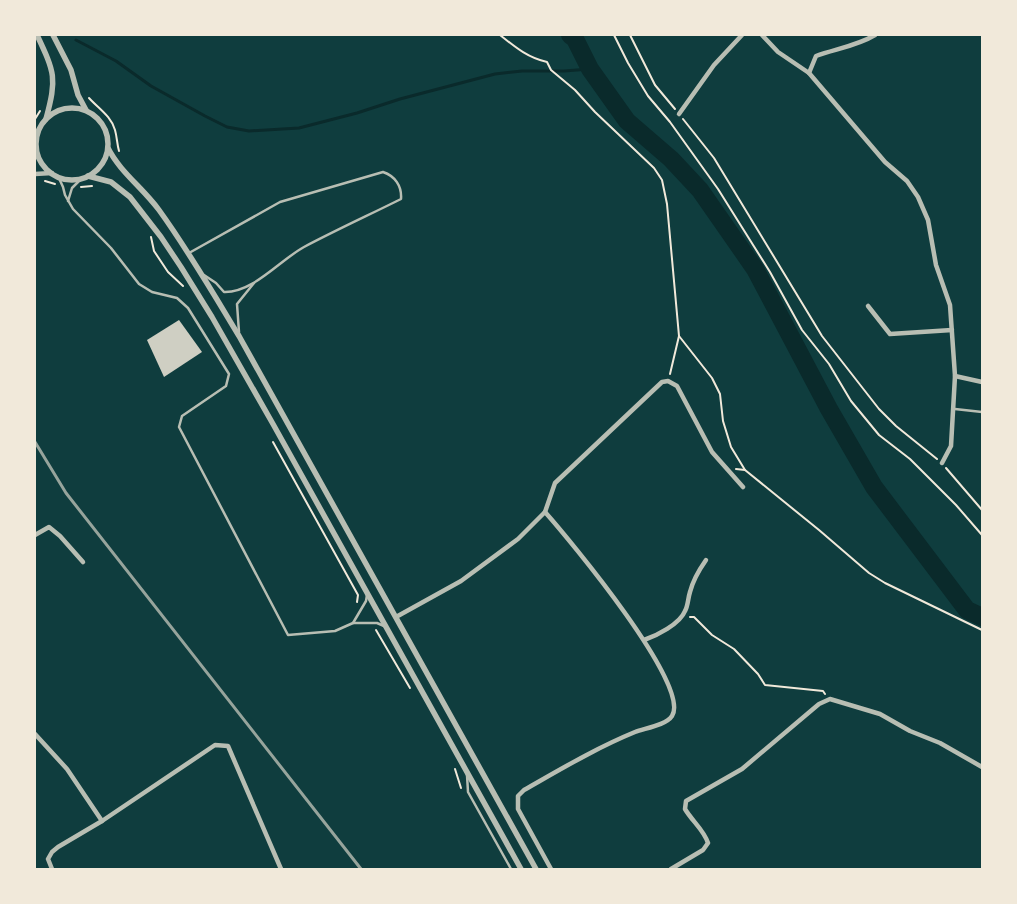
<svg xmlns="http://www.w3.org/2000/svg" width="1017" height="904" font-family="'Fira Sans Condensed',sans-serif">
<rect width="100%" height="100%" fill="#0f3d3e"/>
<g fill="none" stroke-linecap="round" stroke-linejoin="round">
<path stroke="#0a2a2b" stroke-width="3" d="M 76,40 L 116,61 L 151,86 L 205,116 L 227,127 L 249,131 L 299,128 L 357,113 L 400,99 L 495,74 L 522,71 L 564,71 L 590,69"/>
<path stroke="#0a2a2b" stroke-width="18" d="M 570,35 L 575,39 L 590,69 L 627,121 L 671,159 L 700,190 L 755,269 L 829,409 L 874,487 L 967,610 L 982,617"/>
</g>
<path fill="#cfcfc3" d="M 179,320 L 202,352 L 164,377 L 147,340 Z"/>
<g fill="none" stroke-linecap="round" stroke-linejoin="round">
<g stroke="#f1e9da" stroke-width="2">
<path d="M 500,35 C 515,47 528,58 547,62 L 551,70 L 575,90 L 595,112 L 654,168 L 662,180 L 667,204 L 679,336 L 670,374"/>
<path d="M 614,35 L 628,63 L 648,96 L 670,122 L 718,189 L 770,272 L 802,330 L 829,364 L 851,401 L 879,435 L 910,459 L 956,505 L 982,535"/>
<path d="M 630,35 L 655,85 L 675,109"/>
<path d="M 89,98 C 99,109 111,116 115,130 C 117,137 117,144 119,151"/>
<path d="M 35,119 L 40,111"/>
<path d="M 683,119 L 714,158 L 822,336 L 879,409 L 896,426 L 937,459"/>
<path d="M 45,181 L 55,184"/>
<path d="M 81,187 L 92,186"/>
<path d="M 151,237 L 154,251 L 168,272 L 183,286"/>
<path d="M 679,336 L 712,378 L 720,394 L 723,421 L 731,447 L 745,470"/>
<path d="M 273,442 L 358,595 L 357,602"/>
<path d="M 946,468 L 982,510"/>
<path d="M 736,469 L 745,470 L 819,530 L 869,573 L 885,583 L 982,630"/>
<path d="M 690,617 L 694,617 L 712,635 L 734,649 L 758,674 L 765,685 L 823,691 L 825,694"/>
<path d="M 376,630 L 410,688"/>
<path d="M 455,769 L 461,788"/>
</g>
<g stroke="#b8beb3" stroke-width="2.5">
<path d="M 58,176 L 63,187 L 65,195 L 73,209 L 111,248 L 139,284 L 152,292 L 177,298 L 188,308 L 229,374 L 226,386 L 182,416 L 179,427 L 288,635 L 335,631 L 353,623 L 377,623 L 384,626"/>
<path d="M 68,201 L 72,188 L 82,178"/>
<path d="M 189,253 L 280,202 L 383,172 C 395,176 402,186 401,199 C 369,215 336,230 304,247 C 280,260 253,293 224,292 L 216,283 L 204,275"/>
<path d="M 239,332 L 237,304 L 254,283"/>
<path d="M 955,409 L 982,412"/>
<path d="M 353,623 L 366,601 L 367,595"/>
<path d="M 467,775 L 468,792 L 511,869"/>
</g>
<g stroke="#b8beb3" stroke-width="4.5">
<path d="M 762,35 L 778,52 L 809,73 L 816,56 C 835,49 857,46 875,35"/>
<path d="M 809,73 L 885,162 L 907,181 L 918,197 L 928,220 L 936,265 L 950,305 L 955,376 L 951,446 L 942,463"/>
<path d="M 679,114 L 714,65 L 742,35"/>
<path d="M 35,140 L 37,136"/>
<path d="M 35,174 L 52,173"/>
<path d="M 868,306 L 890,334 L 952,330"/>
<path d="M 955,376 L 982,382"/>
<path d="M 545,512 C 568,538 692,686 672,716 C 666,725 646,728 635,732 C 596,748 561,769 524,790 L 518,796 L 518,809 L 551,869"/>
<path d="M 35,535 L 49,527 L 60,536 L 83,562"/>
<path d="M 396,617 L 461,581 L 518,539 L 545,512 L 555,483 L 662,382 L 668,381 L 677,386 L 712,452 L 743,487"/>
<path d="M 644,640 C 656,636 680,624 685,611 C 688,606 688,598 690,592 C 693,580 699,570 706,560"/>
<path d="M 35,734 L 67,769 L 102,821"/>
<path d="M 52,869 L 48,859 L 52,852 L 58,847 L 102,821 L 215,745 L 228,746 L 281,869"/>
<path d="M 671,869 L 703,850 L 708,843 C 704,830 692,821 685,809 L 686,801 L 742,769 L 819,704 L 830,699 L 880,714 L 910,731 L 940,743 L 982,767"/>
</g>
<g stroke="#b8beb3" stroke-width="5.5">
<path d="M 37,35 C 55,73 57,78 46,119"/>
<path d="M 53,35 L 71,70 L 78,95 L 86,110"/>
<circle cx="72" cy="144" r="36"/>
<path d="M 108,148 C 120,172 143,188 159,210 C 188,250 213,293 239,336 L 536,869"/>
<path d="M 88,176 L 111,182 L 130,197 L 161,237 L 181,267 L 212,317 L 273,424 L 521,869"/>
</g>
<path stroke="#97a49c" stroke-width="3" d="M 35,442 L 66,493 L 361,869"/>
</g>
<rect width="1017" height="904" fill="none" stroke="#f1e9da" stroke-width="72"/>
</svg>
